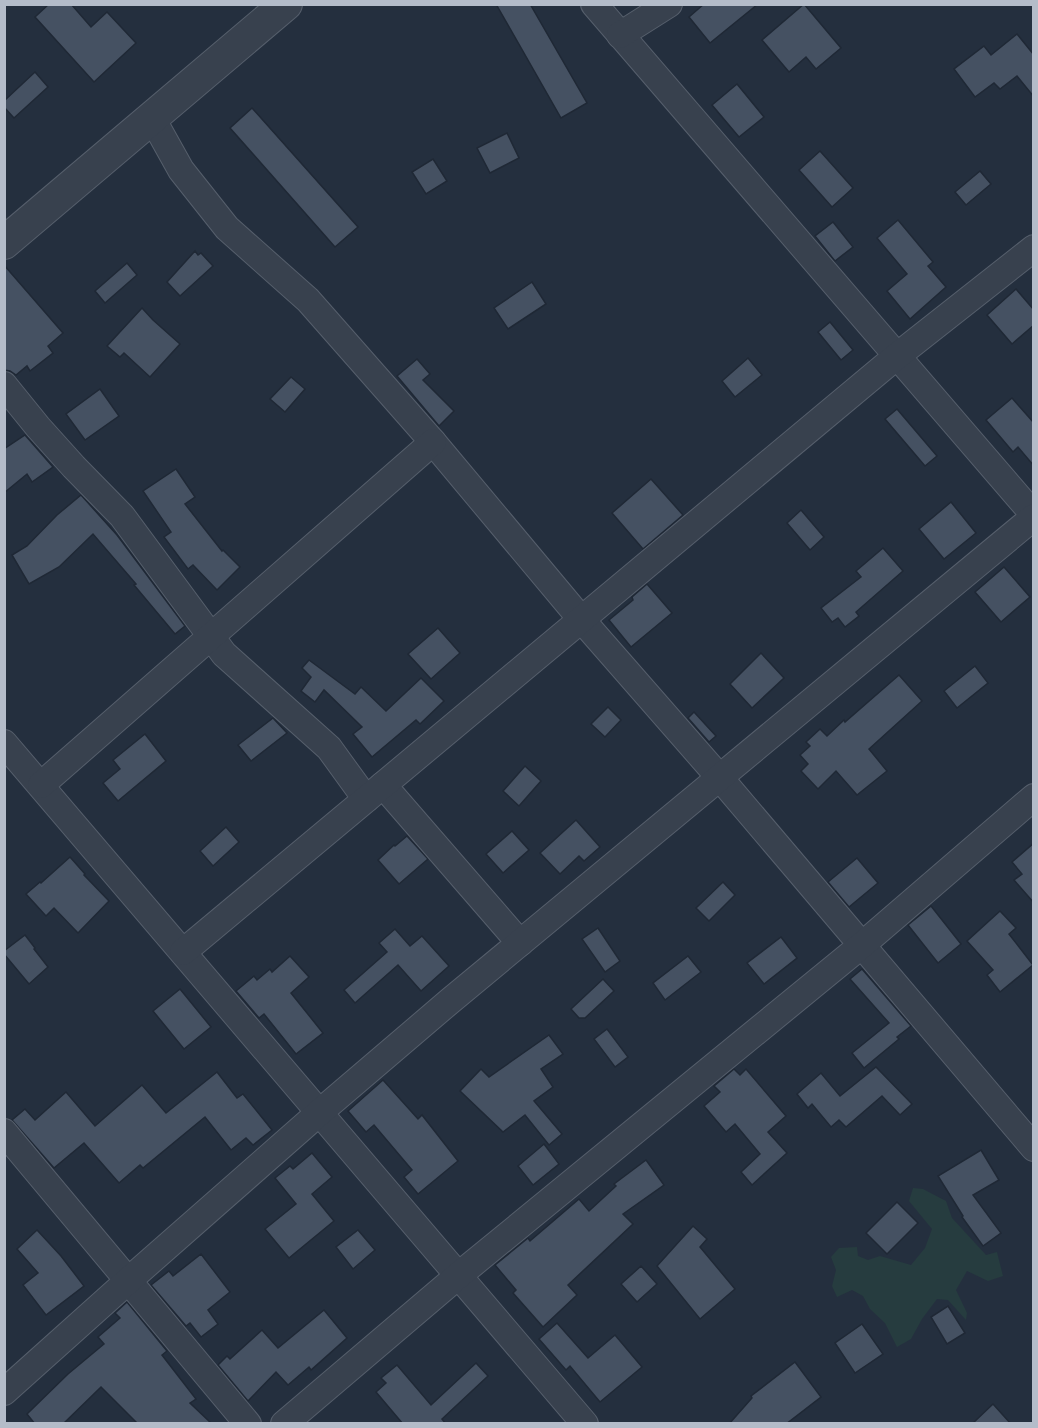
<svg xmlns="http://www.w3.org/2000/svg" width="1038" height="1428" font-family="Raleway,sans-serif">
<rect width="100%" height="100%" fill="#242f3e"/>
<path fill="#263c3f" d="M 913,1188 L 923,1189 L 946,1201 L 952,1218 L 986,1255 L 997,1252 L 1003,1276 L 988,1281 L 967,1271 L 956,1290 L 967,1313 L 966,1320 L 948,1300 L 937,1299 L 922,1319 L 911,1339 L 897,1347 L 885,1323 L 870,1309 L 863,1296 L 852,1290 L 837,1297 L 832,1286 L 836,1270 L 831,1257 L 839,1248 L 857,1247 L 858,1256 L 868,1260 L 880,1256 L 911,1265 L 925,1248 L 932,1229 L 909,1201 Z"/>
<g fill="#455162" stroke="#1f2835" stroke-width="1.5">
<path d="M 49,4 L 71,4 L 91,27 L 107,12 L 136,43 L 94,82 L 35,17 Z"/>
<path d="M 496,4 L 530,4 L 587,103 L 561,118 Z"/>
<path d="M 704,4 L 758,4 L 710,43 L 689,17 Z"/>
<path d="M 804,4 L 841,48 L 816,69 L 806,57 L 789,72 L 762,40 Z"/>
<path d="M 1017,34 L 1034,55 L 1034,97 L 1017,76 L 1000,89 L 994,83 L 975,97 L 954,69 L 984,46 L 991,55 Z"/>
<path d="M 35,72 L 48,87 L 14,118 L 4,107 L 4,101 Z"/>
<path d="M 737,84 L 764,117 L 739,137 L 712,105 Z"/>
<path d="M 252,108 L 358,227 L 335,247 L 230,128 Z"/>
<path d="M 507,133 L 519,158 L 490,173 L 477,148 Z"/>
<path d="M 820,151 L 853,188 L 832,207 L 799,170 Z"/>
<path d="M 433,159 L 447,181 L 426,194 L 412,172 Z"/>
<path d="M 980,171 L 991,184 L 966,205 L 955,192 Z"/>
<path d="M 898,220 L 933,262 L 928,266 L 946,287 L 910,319 L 887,291 L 907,274 L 877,238 Z"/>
<path d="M 833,222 L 853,247 L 835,261 L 815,236 Z"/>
<path d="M 195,251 L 198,255 L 201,253 L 213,266 L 180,296 L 167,282 Z"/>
<path d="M 127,263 L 137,275 L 105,303 L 95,291 Z"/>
<path d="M 4,265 L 63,333 L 48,346 L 53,353 L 30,371 L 27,366 L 16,375 L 10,371 L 4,370 Z"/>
<path d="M 532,282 L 546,304 L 508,329 L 494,308 Z"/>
<path d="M 1016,289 L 1034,310 L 1034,325 L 1012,344 L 987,315 Z"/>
<path d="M 142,308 L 153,320 L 180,344 L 150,377 L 124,353 L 120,357 L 107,346 Z"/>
<path d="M 830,322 L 853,350 L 841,360 L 818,332 Z"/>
<path d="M 748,358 L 762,375 L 735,397 L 722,381 Z"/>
<path d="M 417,359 L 430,374 L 423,380 L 454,411 L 439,426 L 397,376 Z"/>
<path d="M 291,377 L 305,389 L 285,412 L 270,399 Z"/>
<path d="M 100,389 L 119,416 L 85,440 L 66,414 Z"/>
<path d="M 1012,398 L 1034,423 L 1034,466 L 1018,447 L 1013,452 L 986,420 Z"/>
<path d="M 897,409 L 937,456 L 925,466 L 885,419 Z"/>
<path d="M 25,435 L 53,467 L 32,482 L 27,474 L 4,493 L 4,449 Z"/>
<path d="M 176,469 L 195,497 L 185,504 L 222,551 L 223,550 L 240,567 L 217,590 L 193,565 L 188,569 L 164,537 L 171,532 L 143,491 Z"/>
<path d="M 651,479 L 683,515 L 643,549 L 612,513 Z"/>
<path d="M 81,495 L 117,535 L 185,626 L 175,634 L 134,585 L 136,584 L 93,534 L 59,567 L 29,584 L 12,555 L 27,546 L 57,515 Z"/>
<path d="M 951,502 L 976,533 L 944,559 L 919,529 Z"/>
<path d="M 801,510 L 824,537 L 810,550 L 787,523 Z"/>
<path d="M 883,548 L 903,571 L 856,612 L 859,616 L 845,627 L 838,618 L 832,622 L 821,608 L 861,577 L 856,571 Z"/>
<path d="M 1004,567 L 1030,597 L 1001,622 L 975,592 Z"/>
<path d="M 647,584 L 672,613 L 631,647 L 609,620 L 633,600 L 632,597 Z"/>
<path d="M 438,628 L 460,653 L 431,679 L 408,654 Z"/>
<path d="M 761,653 L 784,678 L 752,708 L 730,684 Z"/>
<path d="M 309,660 L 355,694 L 361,687 L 386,711 L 421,678 L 444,701 L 420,724 L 416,720 L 372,757 L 353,734 L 362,727 L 324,690 L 315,702 L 301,691 L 311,677 L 302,668 Z"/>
<path d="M 975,666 L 988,683 L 957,708 L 944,691 Z"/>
<path d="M 899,675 L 922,701 L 869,749 L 887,771 L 857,795 L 836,771 L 818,789 L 801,771 L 808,764 L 800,755 L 810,746 L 806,742 L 820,729 L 827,736 L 844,720 L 845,722 Z"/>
<path d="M 608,707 L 621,720 L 605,737 L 591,724 Z"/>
<path d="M 694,712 L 716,736 L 709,742 L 688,718 Z"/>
<path d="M 273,718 L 287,733 L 251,761 L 238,745 Z"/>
<path d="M 145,734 L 166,761 L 118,801 L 103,783 L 120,769 L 113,760 Z"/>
<path d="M 525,766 L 541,781 L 519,806 L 503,791 Z"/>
<path d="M 576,820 L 600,847 L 584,861 L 579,856 L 560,874 L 540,853 Z"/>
<path d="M 226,827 L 239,842 L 213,866 L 200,851 Z"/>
<path d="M 512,831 L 529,850 L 503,873 L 486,854 Z"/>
<path d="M 407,836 L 428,859 L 399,884 L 378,860 L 394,845 L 395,846 Z"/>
<path d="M 1034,843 L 1034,903 L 1014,880 L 1022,874 L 1012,862 Z"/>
<path d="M 70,857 L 85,874 L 84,875 L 109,901 L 78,933 L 54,908 L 46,916 L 26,894 L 40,882 L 41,883 Z"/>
<path d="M 857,858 L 878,883 L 849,907 L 828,882 Z"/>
<path d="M 723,882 L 735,895 L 709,921 L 696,908 Z"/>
<path d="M 931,906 L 961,944 L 938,963 L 908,925 Z"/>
<path d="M 1000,911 L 1016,928 L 1009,934 L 1033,965 L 1000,992 L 987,975 L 993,970 L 967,941 Z"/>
<path d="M 598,928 L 620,961 L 605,972 L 582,939 Z"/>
<path d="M 395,929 L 410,946 L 422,936 L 449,966 L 421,991 L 398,965 L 355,1003 L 344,990 L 387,952 L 379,943 Z"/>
<path d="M 25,935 L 35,948 L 34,949 L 48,967 L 29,984 L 4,954 L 4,951 Z"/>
<path d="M 781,937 L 797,958 L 764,984 L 747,963 Z"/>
<path d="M 290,956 L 309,977 L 291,993 L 323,1033 L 296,1054 L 264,1014 L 259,1018 L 236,991 L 254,976 L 257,980 L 270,969 L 272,972 Z"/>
<path d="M 688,956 L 701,972 L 665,1000 L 653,983 Z"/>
<path d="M 862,969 L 911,1026 L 897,1037 L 899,1039 L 864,1068 L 852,1053 L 889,1023 L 850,979 Z"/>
<path d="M 603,979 L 614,991 L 585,1018 L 579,1018 L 571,1009 Z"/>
<path d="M 180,989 L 211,1027 L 184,1049 L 153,1011 Z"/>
<path d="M 607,1029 L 628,1057 L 615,1067 L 594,1039 Z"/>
<path d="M 549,1035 L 563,1054 L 541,1069 L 553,1087 L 534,1101 L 562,1134 L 549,1145 L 525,1115 L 503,1132 L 460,1091 L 481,1069 L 489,1077 Z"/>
<path d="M 876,1067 L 912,1104 L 900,1115 L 882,1096 L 846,1127 L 839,1120 L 831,1127 L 812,1104 L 808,1108 L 797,1094 L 821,1073 L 840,1096 Z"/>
<path d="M 734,1069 L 740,1075 L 746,1069 L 786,1116 L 768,1132 L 787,1153 L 752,1185 L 741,1172 L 760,1154 L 735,1124 L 726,1132 L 704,1106 L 720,1092 L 714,1086 Z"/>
<path d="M 217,1072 L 237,1098 L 243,1094 L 272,1130 L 253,1145 L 246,1138 L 231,1150 L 205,1117 L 143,1168 L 140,1165 L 119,1183 L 84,1143 L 54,1168 L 12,1120 L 25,1109 L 35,1120 L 66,1092 L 95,1126 L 142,1085 L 166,1113 Z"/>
<path d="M 383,1080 L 418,1119 L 422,1115 L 458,1161 L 418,1194 L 404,1177 L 412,1170 L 374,1125 L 366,1132 L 348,1111 Z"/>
<path d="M 544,1144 L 559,1164 L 533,1185 L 518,1166 Z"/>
<path d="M 981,1150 L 999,1180 L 973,1195 L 1001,1233 L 983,1246 L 962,1217 L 963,1216 L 938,1176 Z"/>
<path d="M 312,1153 L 332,1177 L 312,1194 L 334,1221 L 289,1258 L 265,1229 L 296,1204 L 275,1178 L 290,1166 L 293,1169 Z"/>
<path d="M 646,1160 L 664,1185 L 623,1214 L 633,1224 L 568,1285 L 577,1295 L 543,1327 L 513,1293 L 516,1290 L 495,1265 L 528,1238 L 530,1241 L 579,1199 L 589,1211 L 616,1186 L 614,1184 Z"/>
<path d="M 897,1202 L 918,1223 L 887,1254 L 866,1233 Z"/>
<path d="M 693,1226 L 707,1239 L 700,1247 L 735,1289 L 700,1319 L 657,1266 Z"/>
<path d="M 37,1230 L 61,1256 L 84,1286 L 46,1315 L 23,1285 L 38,1273 L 17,1249 Z"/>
<path d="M 358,1230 L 375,1250 L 353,1269 L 336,1247 Z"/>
<path d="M 201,1254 L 230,1292 L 208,1310 L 218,1324 L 201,1337 L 190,1323 L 186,1326 L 151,1285 L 169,1271 L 173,1276 Z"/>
<path d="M 641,1266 L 657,1284 L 637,1302 L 621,1284 Z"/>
<path d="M 127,1302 L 167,1351 L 162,1355 L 196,1399 L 190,1403 L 212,1424 L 138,1424 L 101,1387 L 63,1424 L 35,1424 L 27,1414 L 68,1374 L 104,1344 L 98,1337 L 120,1318 L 115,1313 Z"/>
<path d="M 948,1306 L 965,1333 L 947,1344 L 931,1317 Z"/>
<path d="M 324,1310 L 347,1338 L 311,1370 L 309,1367 L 288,1385 L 276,1372 L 248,1401 L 218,1365 L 227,1356 L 230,1359 L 262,1330 L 278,1348 Z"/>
<path d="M 557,1323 L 588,1358 L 615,1335 L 642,1367 L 600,1402 L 570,1366 L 566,1370 L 539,1339 Z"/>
<path d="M 862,1324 L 883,1354 L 855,1373 L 835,1343 Z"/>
<path d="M 795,1362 L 821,1397 L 786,1424 L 729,1424 L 752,1398 L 751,1396 Z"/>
<path d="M 476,1363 L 488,1376 L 442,1419 L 446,1424 L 403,1424 L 376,1392 L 386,1383 L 381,1378 L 397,1365 L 431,1405 Z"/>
<path d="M 993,1404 L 1011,1424 L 972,1424 Z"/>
</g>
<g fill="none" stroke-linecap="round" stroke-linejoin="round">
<g stroke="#565f6c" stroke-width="28">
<g id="minor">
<path d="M 594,4 L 1034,515"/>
<path d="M 620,35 L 669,4"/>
<path d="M 152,118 L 181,170 L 227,228 L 308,300 L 433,442 L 581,619 L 720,778 L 1034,1148"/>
<path d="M 4,385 L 38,427 L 74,467 L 122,516 L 224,654 L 329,748 L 366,799"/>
<path d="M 4,743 L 585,1424"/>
<path d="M 41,785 L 433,442"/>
<path d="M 383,785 L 520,943"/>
<path d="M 183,952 L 897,356 L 1034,248"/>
<path d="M 4,1132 L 248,1424"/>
<path d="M 4,1392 L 129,1280 L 320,1112 L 450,1001 L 1034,517"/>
<path d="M 284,1424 L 459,1275 L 862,945 L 1034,797"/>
</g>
</g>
<g stroke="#565f6c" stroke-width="34">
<path id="tertiary" d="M 4,243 L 286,4"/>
</g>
<use href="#minor" stroke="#38414e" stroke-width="26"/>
<use href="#tertiary" stroke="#38414e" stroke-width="32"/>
</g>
<rect width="1038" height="1428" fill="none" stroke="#b4bcc9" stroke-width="12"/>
</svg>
